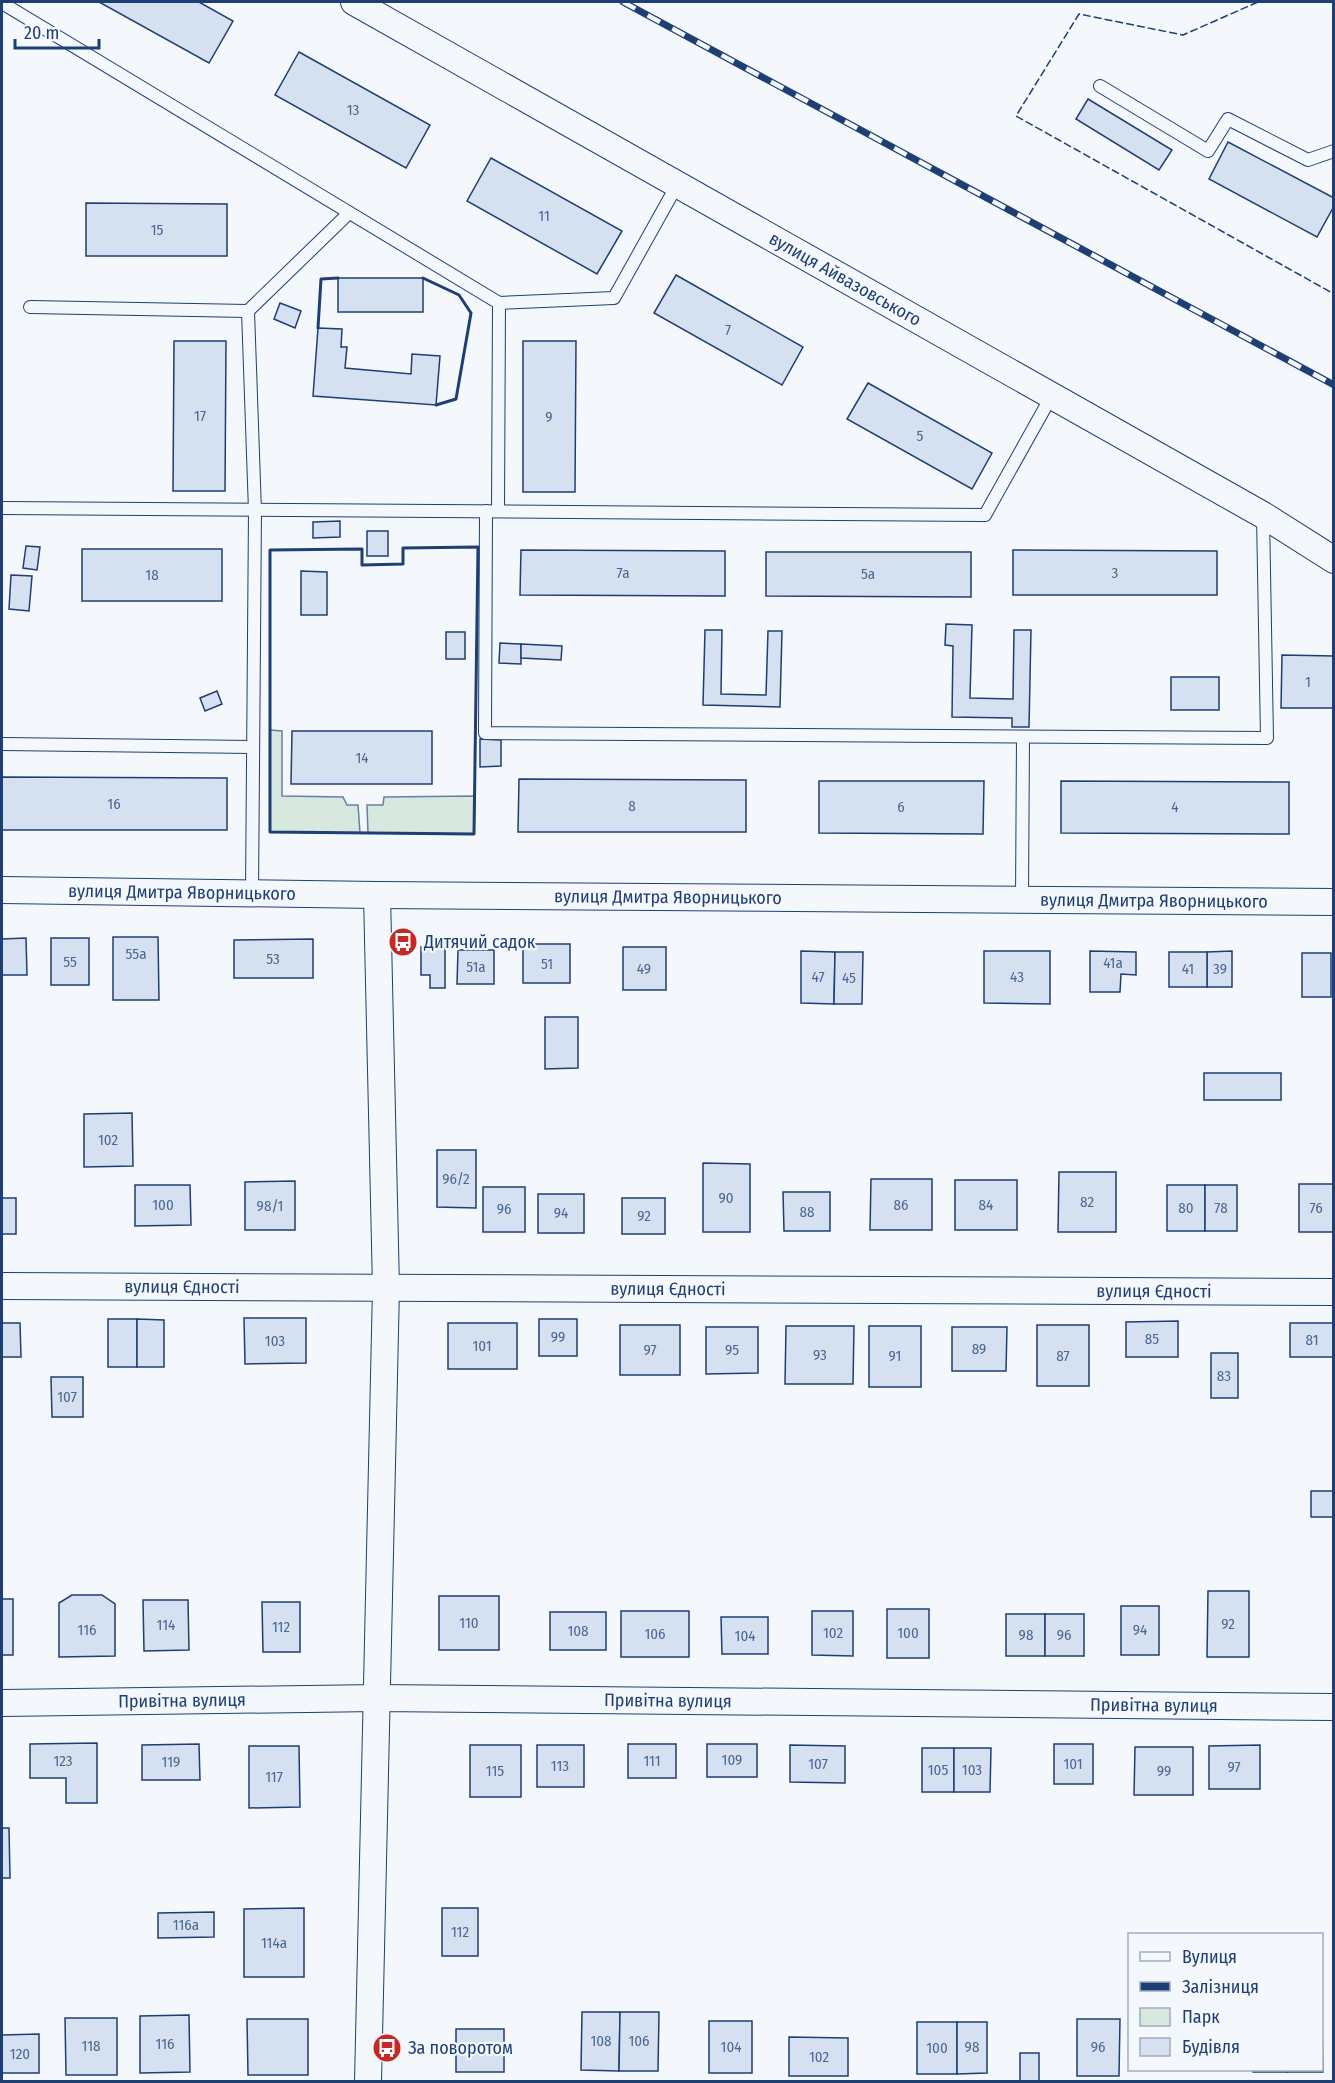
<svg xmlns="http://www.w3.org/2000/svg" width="1335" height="2083" font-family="'Fira Sans Condensed',sans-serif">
<rect width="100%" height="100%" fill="#f4f7fb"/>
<g fill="#d7e8df" stroke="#687fa3" stroke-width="1.5">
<path d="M 270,730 L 282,731 L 282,796 L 343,797 L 347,805 L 358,805 L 360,833 L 270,832 Z"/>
<path d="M 475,796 L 474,834 L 368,833 L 367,805 L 383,805 L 384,797 Z"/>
</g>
<g fill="#d5e0f0" stroke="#1d3f73" stroke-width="1.5">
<path d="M 99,2 L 199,2 L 233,21 L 209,63 Z"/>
<path d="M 299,52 L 430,125 L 406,168 L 275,95 Z"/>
<path d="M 1088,99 L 1172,150 L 1159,170 L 1076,119 Z"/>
<path d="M 1228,142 L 1334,198 L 1334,206 L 1317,237 L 1209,179 Z"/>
<path d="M 491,158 L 622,231 L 597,274 L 467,201 Z"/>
<path d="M 86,203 L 227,204 L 227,256 L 86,256 Z"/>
<path d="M 676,275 L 803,347 L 782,385 L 654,313 Z"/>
<rect x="338" y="278" width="85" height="34"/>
<path d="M 280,303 L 301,311 L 295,328 L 274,319 Z"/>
<path d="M 318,328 L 342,329 L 341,347 L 347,347 L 345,368 L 411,374 L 412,354 L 440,356 L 436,405 L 313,396 Z"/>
<path d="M 174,341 L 226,341 L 225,491 L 173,491 Z"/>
<path d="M 523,341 L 576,341 L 575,492 L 523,492 Z"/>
<path d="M 868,383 L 992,453 L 972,489 L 847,419 Z"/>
<path d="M 340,521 L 340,537 L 313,538 L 313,522 Z"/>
<rect x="367" y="531" width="21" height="25"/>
<path d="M 26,546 L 40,547 L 37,570 L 23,568 Z"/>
<rect x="82" y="549" width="140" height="52"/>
<path d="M 521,550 L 725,551 L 725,596 L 520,595 Z"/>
<path d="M 1013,550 L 1217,551 L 1217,595 L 1013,595 Z"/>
<path d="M 766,552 L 971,552 L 971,597 L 766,596 Z"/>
<path d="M 301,571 L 327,572 L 327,615 L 301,615 Z"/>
<path d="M 11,575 L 32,576 L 29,611 L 9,609 Z"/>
<path d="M 946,624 L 972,625 L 970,698 L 1013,699 L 1014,630 L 1031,630 L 1029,727 L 1012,727 L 1012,718 L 952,717 L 953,646 L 945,645 Z"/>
<path d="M 705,630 L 722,630 L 721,694 L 766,695 L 768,631 L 782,631 L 780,707 L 703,705 Z"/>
<rect x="446" y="632" width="19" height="27"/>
<path d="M 500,643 L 521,644 L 521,664 L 499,663 Z"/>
<path d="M 521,644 L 562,646 L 561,660 L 521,658 Z"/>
<path d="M 1282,655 L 1334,656 L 1334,708 L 1281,708 Z"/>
<rect x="1171" y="677" width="48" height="33"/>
<path d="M 217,691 L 222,704 L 205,711 L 200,698 Z"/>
<path d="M 292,731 L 432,731 L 432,784 L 291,784 Z"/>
<path d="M 480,739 L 501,740 L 501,766 L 480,767 Z"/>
<path d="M 2,777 L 227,778 L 227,830 L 2,830 Z"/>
<path d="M 519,779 L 746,780 L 746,832 L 518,832 Z"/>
<path d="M 819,781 L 984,781 L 983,834 L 819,833 Z"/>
<path d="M 1061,781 L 1289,782 L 1289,834 L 1061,833 Z"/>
<path d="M 113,937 L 158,937 L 159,1000 L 113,1000 Z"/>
<path d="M 26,938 L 27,975 L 2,975 L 2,939 Z"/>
<rect x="51" y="938" width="38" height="47"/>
<path d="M 313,939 L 313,978 L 234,978 L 234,940 Z"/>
<rect x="523" y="944" width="47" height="39"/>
<path d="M 421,947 L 445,947 L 445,988 L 430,988 L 430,975 L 421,975 Z"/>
<rect x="623" y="947" width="43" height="43"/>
<path d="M 458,950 L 494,950 L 494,984 L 457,984 Z"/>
<path d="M 801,951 L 835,952 L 834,1004 L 801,1003 Z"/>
<path d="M 984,951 L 1050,951 L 1050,1004 L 984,1003 Z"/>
<path d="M 1090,951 L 1136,952 L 1136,975 L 1121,974 L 1120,992 L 1090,992 Z"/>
<path d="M 1232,951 L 1232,987 L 1207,987 L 1207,952 Z"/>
<path d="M 835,952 L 863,952 L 862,1004 L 834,1004 Z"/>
<rect x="1169" y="952" width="38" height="35"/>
<rect x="1302" y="953" width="29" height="44"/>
<path d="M 545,1017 L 578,1017 L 578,1068 L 545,1069 Z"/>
<rect x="1204" y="1073" width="77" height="27"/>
<path d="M 132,1113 L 133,1166 L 84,1167 L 84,1114 Z"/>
<path d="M 437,1150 L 476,1150 L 476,1208 L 437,1207 Z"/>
<path d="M 703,1163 L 750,1164 L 750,1232 L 703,1232 Z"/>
<path d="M 1059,1172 L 1116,1172 L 1116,1232 L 1058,1232 Z"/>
<path d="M 871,1179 L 932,1179 L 932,1230 L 870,1230 Z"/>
<rect x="955" y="1180" width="62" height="50"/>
<path d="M 295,1181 L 295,1230 L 245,1230 L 245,1182 Z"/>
<rect x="1299" y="1184" width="35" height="48"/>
<path d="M 135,1185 L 190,1185 L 191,1225 L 135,1226 Z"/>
<rect x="1167" y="1185" width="38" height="46"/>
<rect x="1205" y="1185" width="32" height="46"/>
<rect x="483" y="1187" width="42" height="45"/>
<path d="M 783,1192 L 830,1192 L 830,1231 L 784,1231 Z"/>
<rect x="538" y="1194" width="46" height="39"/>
<rect x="2" y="1198" width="14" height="36"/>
<rect x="622" y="1198" width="43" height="36"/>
<path d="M 244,1318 L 306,1318 L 306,1363 L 245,1364 Z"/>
<rect x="108" y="1319" width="29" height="48"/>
<path d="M 137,1319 L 164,1320 L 164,1367 L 137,1367 Z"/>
<rect x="539" y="1319" width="38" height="37"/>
<path d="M 1178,1321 L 1178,1357 L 1126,1357 L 1126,1322 Z"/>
<path d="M 2,1323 L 20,1323 L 21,1357 L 2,1357 Z"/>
<rect x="448" y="1323" width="69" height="46"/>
<rect x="1290" y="1323" width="44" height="34"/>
<rect x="620" y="1325" width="60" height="50"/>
<rect x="1037" y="1325" width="52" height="61"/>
<path d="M 786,1326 L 854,1326 L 853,1384 L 785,1384 Z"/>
<rect x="869" y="1326" width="52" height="61"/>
<path d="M 706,1327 L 758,1327 L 758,1373 L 706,1374 Z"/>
<path d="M 952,1327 L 1007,1327 L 1006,1371 L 952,1371 Z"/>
<rect x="1211" y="1353" width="27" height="45"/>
<path d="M 51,1377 L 83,1377 L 83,1417 L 52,1417 Z"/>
<rect x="1311" y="1491" width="23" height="26"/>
<path d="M 1208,1591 L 1249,1591 L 1249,1657 L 1207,1657 Z"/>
<path d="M 72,1595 L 102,1595 L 115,1604 L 115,1656 L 59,1657 L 59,1603 Z"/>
<rect x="439" y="1596" width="60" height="54"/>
<rect x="2" y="1599" width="11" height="56"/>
<path d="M 143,1600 L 188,1600 L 189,1650 L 144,1651 Z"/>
<path d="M 262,1602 L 300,1602 L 300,1652 L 263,1652 Z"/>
<rect x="1121" y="1606" width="38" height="49"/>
<rect x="887" y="1609" width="42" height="49"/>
<rect x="621" y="1611" width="68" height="46"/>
<path d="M 812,1611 L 853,1611 L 853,1656 L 812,1655 Z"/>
<rect x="550" y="1612" width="56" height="38"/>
<rect x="1006" y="1614" width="39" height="42"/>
<rect x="1045" y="1614" width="39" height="42"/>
<path d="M 721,1617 L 768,1617 L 768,1654 L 722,1654 Z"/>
<path d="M 97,1743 L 97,1803 L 66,1803 L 66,1778 L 30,1778 L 30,1744 Z"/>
<path d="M 199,1744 L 200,1780 L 142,1780 L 142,1745 Z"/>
<rect x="628" y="1744" width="48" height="34"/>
<rect x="707" y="1744" width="50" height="33"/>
<rect x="1054" y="1744" width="39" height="40"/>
<rect x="470" y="1745" width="51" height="52"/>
<rect x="537" y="1745" width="47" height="42"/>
<path d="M 790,1745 L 845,1746 L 845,1783 L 790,1782 Z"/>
<path d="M 1260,1745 L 1260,1789 L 1209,1789 L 1209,1746 Z"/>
<path d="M 249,1746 L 299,1746 L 300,1807 L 249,1808 Z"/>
<path d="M 1135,1747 L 1193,1747 L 1193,1795 L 1134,1795 Z"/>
<rect x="922" y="1748" width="32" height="44"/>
<path d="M 954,1748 L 991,1748 L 990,1792 L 954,1792 Z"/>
<path d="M 2,1828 L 9,1828 L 10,1878 L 2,1878 Z"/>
<path d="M 304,1908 L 304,1977 L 244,1977 L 244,1909 Z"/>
<rect x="442" y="1908" width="36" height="48"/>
<path d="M 214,1912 L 214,1937 L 158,1938 L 158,1913 Z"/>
<path d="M 582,2012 L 620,2012 L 619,2071 L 581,2070 Z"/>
<path d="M 620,2012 L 659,2012 L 658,2071 L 619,2071 Z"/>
<path d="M 189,2015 L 190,2072 L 140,2073 L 140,2016 Z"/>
<path d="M 65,2018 L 117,2018 L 117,2075 L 66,2075 Z"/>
<path d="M 247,2019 L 308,2019 L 308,2075 L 248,2075 Z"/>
<path d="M 1077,2019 L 1120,2019 L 1119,2076 L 1077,2076 Z"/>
<rect x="709" y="2021" width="43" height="52"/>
<rect x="917" y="2022" width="40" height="52"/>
<path d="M 957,2022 L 987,2022 L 987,2073 L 957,2074 Z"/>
<path d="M 1322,2026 L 1323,2072 L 1287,2072 L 1287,2070 L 1322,2070 Z"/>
<rect x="456" y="2029" width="48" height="43"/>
<path d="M 39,2034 L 39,2073 L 2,2073 L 2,2035 Z"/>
<path d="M 789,2037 L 848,2038 L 848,2076 L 789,2076 Z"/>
<rect x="1020" y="2053" width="19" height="29"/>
<rect x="1253" y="2070" width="34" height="2"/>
</g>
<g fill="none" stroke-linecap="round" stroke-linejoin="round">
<g stroke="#1d3f73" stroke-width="14">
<g id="lane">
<path d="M 2,3 L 499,303 L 614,298 L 677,185"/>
<path d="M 1100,86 L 1208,151 L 1228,119 L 1308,160 L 1334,151"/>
<path d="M 30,307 L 248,311"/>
<path d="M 2,508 L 985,515 L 1051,397"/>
<path d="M 486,511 L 485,733 L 1267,738 L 1263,515"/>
<path d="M 498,511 L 499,303"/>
<path d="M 2,744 L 253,747"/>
<path d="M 252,893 L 255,511 L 248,311 L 349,213"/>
<path d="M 1022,900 L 1023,737"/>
</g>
</g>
<g stroke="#1d3f73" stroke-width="28">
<g id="street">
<path id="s1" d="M 354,2 L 1263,515 L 1334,560"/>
<path id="s2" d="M 2,890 L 377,895 L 1334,902"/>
<path id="s3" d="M 2,1286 L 1334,1292"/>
<path id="s4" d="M 2,1703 L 377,1698 L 1334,1707"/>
<path d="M 368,2082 L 386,1288 L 377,895"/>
</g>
</g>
<use href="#lane" stroke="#f4f7fb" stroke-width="12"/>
<use href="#street" stroke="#f4f7fb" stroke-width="26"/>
<g stroke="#1d3f73" stroke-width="7">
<path id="rail" d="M 623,2 L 1334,385"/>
</g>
<use href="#rail" stroke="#f4f7fb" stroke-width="4.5" stroke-dasharray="14" stroke-linecap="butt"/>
<path stroke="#1d3f73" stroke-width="1.5" stroke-dasharray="8 3" stroke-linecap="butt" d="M 1258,2 L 1183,35 L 1079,14 L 1016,116 L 1334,294"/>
<g stroke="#1d3f73" stroke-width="3">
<path d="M 423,278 L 459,295 L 471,313 L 456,399 L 436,405"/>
<path d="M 318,328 L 321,279 L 338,278"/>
<path d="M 478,547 L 474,834 L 270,832 L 270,550 L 362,549 L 362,565 L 403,564 L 403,548 Z"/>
</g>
</g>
<defs>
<g id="bus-disc" transform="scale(1.5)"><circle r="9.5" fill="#c62828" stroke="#f4f7fb"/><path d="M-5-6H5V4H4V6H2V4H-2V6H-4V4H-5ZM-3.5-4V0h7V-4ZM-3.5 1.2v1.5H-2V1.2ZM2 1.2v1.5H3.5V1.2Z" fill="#fff"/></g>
</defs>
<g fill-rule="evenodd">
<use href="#bus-disc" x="403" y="942"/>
<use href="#bus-disc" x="387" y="2048"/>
</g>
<g text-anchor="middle" stroke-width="4.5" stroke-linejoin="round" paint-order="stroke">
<g font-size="15" fill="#4b6792">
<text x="353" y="115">13</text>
<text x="544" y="221">11</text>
<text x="157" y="235">15</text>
<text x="728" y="335">7</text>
<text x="200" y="421">17</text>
<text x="549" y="422">9</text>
<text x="920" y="441">5</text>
<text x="623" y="578">7а</text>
<text x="1115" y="578">3</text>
<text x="868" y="579">5а</text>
<text x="152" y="580">18</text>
<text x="1308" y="687">1</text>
<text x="362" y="763">14</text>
<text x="114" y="809">16</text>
<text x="632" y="811">8</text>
<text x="901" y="812">6</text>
<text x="1175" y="812">4</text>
<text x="136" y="959">55а</text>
<text x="273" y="964">53</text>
<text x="70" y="967">55</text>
<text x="1113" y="968">41а</text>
<text x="547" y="969">51</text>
<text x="476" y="972">51а</text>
<text x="644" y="974">49</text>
<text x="1188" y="974">41</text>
<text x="1220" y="974">39</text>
<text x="818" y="982">47</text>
<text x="1017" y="982">43</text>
<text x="849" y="983">45</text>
<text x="108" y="1145">102</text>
<text x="456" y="1184">96/2</text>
<text x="726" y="1203">90</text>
<text x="1087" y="1207">82</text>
<text x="163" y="1210">100</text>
<text x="901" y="1210">86</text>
<text x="986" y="1210">84</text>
<text x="270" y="1211">98/1</text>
<text x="1186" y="1213">80</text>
<text x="1221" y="1213">78</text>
<text x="1316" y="1213">76</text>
<text x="504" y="1214">96</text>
<text x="807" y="1217">88</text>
<text x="561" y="1218">94</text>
<text x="644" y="1221">92</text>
<text x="558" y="1342">99</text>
<text x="1152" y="1344">85</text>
<text x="1312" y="1345">81</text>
<text x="275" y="1346">103</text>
<text x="482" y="1351">101</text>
<text x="979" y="1354">89</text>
<text x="650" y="1355">97</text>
<text x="732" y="1355">95</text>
<text x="820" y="1360">93</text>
<text x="895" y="1361">91</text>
<text x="1063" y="1361">87</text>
<text x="1224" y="1381">83</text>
<text x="67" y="1402">107</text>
<text x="469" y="1628">110</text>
<text x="1228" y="1629">92</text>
<text x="166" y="1630">114</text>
<text x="281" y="1632">112</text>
<text x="87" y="1635">116</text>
<text x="1140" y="1635">94</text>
<text x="578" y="1636">108</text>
<text x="833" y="1638">102</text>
<text x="908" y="1638">100</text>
<text x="655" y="1639">106</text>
<text x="1026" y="1640">98</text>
<text x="1064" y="1640">96</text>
<text x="745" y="1641">104</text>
<text x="732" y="1765">109</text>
<text x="63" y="1766">123</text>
<text x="652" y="1766">111</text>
<text x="171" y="1767">119</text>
<text x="818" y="1769">107</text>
<text x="1073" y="1769">101</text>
<text x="560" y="1771">113</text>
<text x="1234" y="1772">97</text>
<text x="938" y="1775">105</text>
<text x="972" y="1775">103</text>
<text x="495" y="1776">115</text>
<text x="1164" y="1776">99</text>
<text x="274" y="1782">117</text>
<text x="186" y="1930">116а</text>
<text x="460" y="1937">112</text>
<text x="274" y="1948">114а</text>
<text x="601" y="2046">108</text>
<text x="639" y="2046">106</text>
<text x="165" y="2049">116</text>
<text x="91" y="2051">118</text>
<text x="731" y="2052">104</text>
<text x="972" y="2052">98</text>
<text x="1098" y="2052">96</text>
<text x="937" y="2053">100</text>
<text x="20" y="2059">120</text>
<text x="819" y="2062">102</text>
</g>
<g font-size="18" fill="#1d3f73" stroke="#f4f7fb">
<text dy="6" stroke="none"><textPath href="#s1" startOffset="564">вулиця Айвазовського</textPath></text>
<text dy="6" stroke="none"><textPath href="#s2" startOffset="180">вулиця Дмитра Яворницького</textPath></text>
<text dy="6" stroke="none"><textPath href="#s2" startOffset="666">вулиця Дмитра Яворницького</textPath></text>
<text dy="6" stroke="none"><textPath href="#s2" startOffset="1152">вулиця Дмитра Яворницького</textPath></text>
<text dy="6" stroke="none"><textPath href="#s3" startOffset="180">вулиця Єдності</textPath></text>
<text dy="6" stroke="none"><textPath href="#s3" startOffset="666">вулиця Єдності</textPath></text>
<text dy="6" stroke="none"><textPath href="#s3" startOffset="1152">вулиця Єдності</textPath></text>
<text dy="6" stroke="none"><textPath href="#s4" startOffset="180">Привітна вулиця</textPath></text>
<text dy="6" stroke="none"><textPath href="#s4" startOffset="666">Привітна вулиця</textPath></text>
<text dy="6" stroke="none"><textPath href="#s4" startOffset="1152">Привітна вулиця</textPath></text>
</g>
<g font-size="18" fill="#1d3f73" stroke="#f4f7fb" text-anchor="start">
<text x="424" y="948">Дитячий садок</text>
<text x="408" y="2054">За поворотом</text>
</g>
</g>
<rect width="1335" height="2083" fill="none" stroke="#1d3f73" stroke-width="6"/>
<rect x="1128" y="1933" width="195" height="138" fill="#f4f7fb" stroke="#9eadc5" stroke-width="1.5"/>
<rect x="1140" y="1952" width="30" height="9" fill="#f4f7fb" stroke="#9eadc5" stroke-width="1.5"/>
<text x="1182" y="1963" font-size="18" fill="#1d3f73">Вулиця</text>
<rect x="1140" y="1982" width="30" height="9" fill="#1d3f73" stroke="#9eadc5" stroke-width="1.5"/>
<text x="1182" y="1993" font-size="18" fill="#1d3f73">Залізниця</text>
<rect x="1140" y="2008" width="30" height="18" fill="#d7e8df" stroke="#9eadc5" stroke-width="1.5"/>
<text x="1182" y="2023" font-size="18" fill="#1d3f73">Парк</text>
<rect x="1140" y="2038" width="30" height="18" fill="#d5e0f0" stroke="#9eadc5" stroke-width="1.5"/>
<text x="1182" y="2053" font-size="18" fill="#1d3f73">Будівля</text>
<path d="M15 39v9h84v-9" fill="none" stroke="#1d3f73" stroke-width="3"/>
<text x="24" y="39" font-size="18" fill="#1d3f73" stroke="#f4f7fb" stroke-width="4.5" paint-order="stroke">20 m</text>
</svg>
